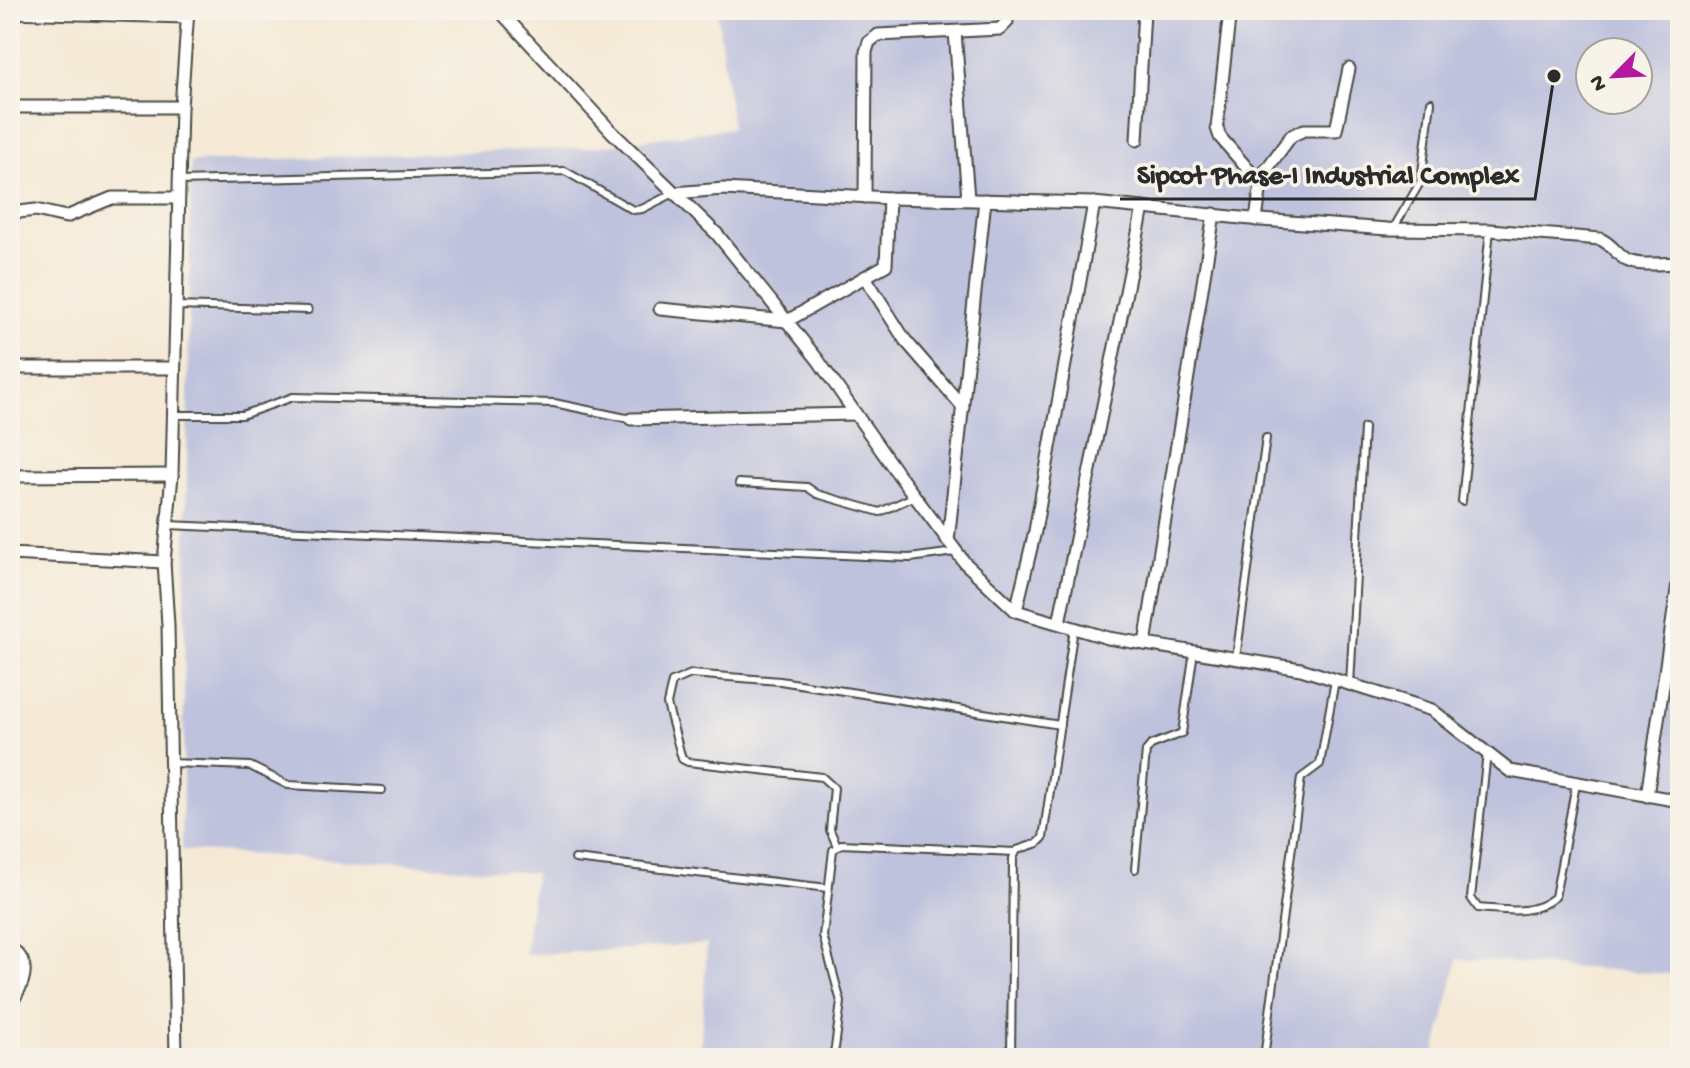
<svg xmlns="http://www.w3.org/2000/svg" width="1690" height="1068" font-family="'Gochi Hand',sans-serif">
<rect width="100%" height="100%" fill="#f7f3e8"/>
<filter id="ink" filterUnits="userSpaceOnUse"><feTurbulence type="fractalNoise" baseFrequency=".0125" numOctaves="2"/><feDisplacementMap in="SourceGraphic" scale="16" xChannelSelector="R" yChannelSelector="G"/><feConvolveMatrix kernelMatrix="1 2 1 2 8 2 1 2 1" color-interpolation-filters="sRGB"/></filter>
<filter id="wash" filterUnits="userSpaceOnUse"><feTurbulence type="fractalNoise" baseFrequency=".006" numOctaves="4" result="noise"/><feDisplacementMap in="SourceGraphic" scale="32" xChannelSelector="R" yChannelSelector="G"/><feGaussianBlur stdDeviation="1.8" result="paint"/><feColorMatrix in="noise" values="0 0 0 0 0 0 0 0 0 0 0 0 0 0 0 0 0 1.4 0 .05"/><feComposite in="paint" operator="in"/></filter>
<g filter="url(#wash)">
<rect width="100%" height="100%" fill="#f5e9d5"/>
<path fill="#bfc2dd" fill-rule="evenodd" d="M 717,10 L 1680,10 L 1680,975 L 1458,959 L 1434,1058 L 700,1058 L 707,944 L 525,955 L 535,873 L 182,850 L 191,162 L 587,148 L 732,128 ZM 1590,52 L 1638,52 L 1638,100 L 1590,100 Z"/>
</g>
<g filter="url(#ink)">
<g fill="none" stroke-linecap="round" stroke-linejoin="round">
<g stroke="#494844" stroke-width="10">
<g id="lane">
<path d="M 179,181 L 565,171 L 633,210 L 642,209 L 674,193"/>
<path d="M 1393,229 L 1421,181 L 1431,102"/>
<path d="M 176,306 L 308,310"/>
<path d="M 173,415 L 242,415 L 293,397 L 554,403 L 631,419"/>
<path d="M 739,483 L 807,487 L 817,494 L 880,512 L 915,496"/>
<path d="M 1462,501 L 1490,230"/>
<path d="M 168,525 L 910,558 L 955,552"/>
<path d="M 1236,658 L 1266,438"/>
<path d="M 1350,685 L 1364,428"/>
<path d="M 1487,753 L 1471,898 L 1478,908 C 1507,910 1532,916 1555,897 L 1576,784"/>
<path d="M 171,763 L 250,766 L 288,785 L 382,790"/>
<path d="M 837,846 L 830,830 L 834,788 L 822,777 L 688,762 L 682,759 L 667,704 L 672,682 L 691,674 L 780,681 L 1060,725"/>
<path d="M 575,859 L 828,888"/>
<path d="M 1135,869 L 1146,751 L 1151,745 L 1182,733 L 1194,651"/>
<path d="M 831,1058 L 835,1048 L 841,1002 L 823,936 L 833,850 L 841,844 L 1015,852"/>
<path d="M 1011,1058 L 1013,858 L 1017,850 L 1038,843 L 1043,838 L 1074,628"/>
<path d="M 1264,1058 L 1301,778 L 1320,764 L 1335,680"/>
</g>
</g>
<g stroke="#494844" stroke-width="15">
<g id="street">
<path d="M 499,10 L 612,132 L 717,234 L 818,360 L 895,470 L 965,563 L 1016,611 L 1108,638 L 1301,669 L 1432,710 L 1510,771 L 1680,801"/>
<path d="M 1230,10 L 1217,128 L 1220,137 L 1261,184"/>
<path d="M 10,12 L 187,17"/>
<path d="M 955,32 L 968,199"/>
<path d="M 10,107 L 181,107"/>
<path d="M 1137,140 L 1144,10"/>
<path d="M 674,193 L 724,189 L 889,198 L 1094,203 L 1261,220 L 1388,229 L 1490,230 L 1600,239 C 1612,244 1616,254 1626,260 C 1639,267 1665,263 1680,263"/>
<path d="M 865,197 L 866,52 L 869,42 L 878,35 L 1000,29 L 1007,22 L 1006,10"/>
<path d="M 10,213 L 36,210 L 66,217 L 112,198 L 178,198"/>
<path d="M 1256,220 L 1261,184 L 1266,170 L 1291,136 L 1304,130 L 1336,130 L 1349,69"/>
<path d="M 865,277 L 905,340 L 963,407"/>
<path d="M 660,309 L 787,321 L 886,265 L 889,198"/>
<path d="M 10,368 L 174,368"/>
<path d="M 631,419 L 856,414"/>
<path d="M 10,476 L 172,475"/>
<path d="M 948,541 L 985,200"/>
<path d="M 10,554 L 164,562"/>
<path d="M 1016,611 L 1035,531 L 1094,203"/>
<path d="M 1059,623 L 1143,208"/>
<path d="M 1145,644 L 1214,214"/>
<path d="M 1647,796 L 1680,569"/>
<path d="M 10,948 C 34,963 23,986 10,1004"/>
<path d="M 176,1058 L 168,625 L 164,562 L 172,475 L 181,107 L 188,10"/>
</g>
</g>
<use href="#lane" stroke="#fff" stroke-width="6"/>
<use href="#street" stroke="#fff" stroke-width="11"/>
</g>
</g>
<path fill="none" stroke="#2b2b2b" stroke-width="3" d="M1554 76L1535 199H1120"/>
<circle fill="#2b2b2b" stroke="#f7f3e8" stroke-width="3" cx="1554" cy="76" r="8"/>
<g font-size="28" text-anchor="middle" font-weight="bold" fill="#2b2b2b" stroke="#f7f3e8" stroke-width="7" stroke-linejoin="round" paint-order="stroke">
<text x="1328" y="183">Sipcot Phase-I Industrial Complex</text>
</g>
<rect width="1690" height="1068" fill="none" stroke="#f7f3e8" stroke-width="40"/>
<g transform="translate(1614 76) rotate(246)"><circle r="38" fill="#f7f3e8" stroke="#a5a39c" stroke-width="2"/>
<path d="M0-6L14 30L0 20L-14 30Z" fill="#b5179e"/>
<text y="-12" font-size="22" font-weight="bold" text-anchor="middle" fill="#2b2b2b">N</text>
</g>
</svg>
